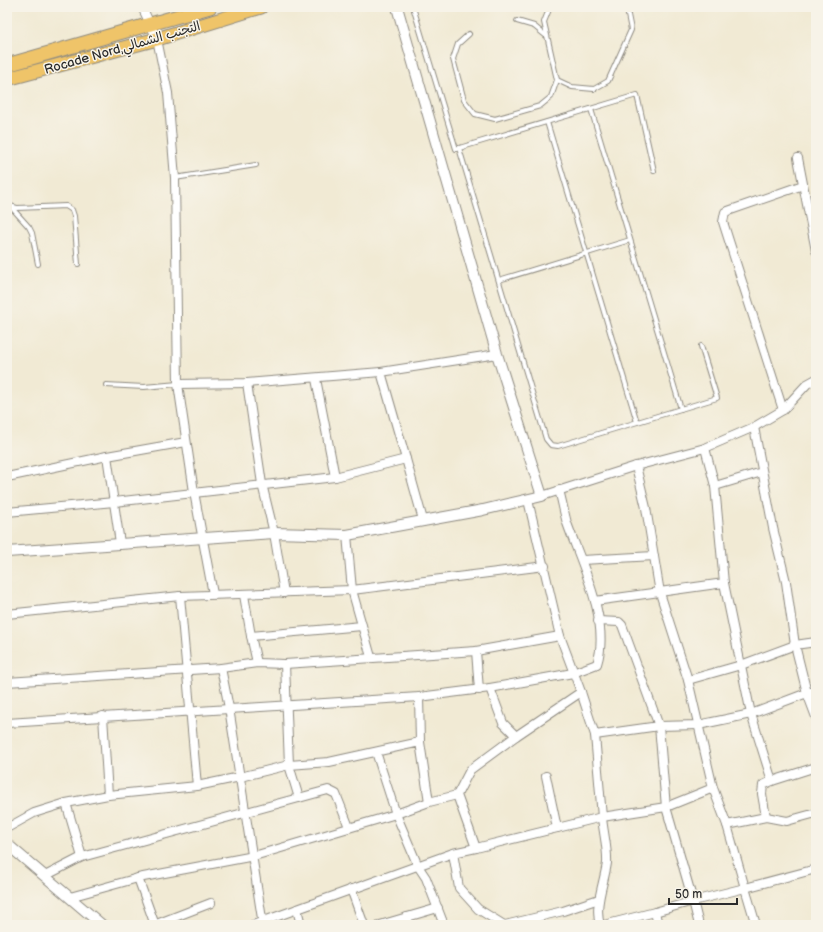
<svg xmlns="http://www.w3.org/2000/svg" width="823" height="932" font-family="'Balsamiq Sans','Playpen Sans Arabic',sans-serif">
<rect width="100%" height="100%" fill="#f7f3e8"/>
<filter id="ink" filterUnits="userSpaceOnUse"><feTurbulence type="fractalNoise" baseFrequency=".025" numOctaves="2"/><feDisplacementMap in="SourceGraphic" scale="8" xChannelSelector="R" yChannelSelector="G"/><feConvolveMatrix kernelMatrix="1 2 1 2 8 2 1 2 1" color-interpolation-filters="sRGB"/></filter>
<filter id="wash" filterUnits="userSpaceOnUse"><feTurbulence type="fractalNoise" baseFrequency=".012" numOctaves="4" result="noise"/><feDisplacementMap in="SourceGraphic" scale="16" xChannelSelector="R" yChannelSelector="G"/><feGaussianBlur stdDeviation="0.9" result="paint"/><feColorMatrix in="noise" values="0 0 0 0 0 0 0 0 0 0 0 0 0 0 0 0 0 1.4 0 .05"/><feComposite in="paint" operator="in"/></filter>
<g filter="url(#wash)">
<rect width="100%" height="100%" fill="#f1ead4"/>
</g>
<g filter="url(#ink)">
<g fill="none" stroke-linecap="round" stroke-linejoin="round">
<g stroke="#8e8a80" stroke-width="6">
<g id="service">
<path d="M 413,7 L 456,149 L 637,95 L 654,171"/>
<path d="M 517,21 L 534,26 L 545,35"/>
<path d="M 469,34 L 458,44 L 453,59 L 464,100 L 475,114 L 495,119 L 540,106 L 551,97 L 557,80 L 544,22 L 550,7"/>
<path d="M 557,80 L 572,87 L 594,89 L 608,81 L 631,30 L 627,10 L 625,7"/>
<path d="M 591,109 L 681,409"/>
<path d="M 547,122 L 637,422"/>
<path d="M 459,148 L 546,439 L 551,445 L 558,446 L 717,398 L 701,346"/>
<path d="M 175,178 L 256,165"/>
<path d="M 7,199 L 10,206 L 17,208 L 66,206 L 72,210 L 74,216 L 78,264"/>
<path d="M 11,207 L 29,227 L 32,233 L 38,264"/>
<path d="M 499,280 L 630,240"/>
<path d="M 106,385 L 144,387 L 178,384"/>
</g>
</g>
<g stroke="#8e8a80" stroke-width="10">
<g id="minor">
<path d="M 142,7 L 157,39 L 168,93 L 175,178 L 178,384 L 247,383 L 381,372"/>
<path d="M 798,158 L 816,251"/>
<path d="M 316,379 L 335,477"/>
<path d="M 247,383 L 262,484 L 274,533 L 284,593"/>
<path d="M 178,384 L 194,492 L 213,594"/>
<path d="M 783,410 L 723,222 L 725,212 L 803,185"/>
<path d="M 107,456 L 120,543"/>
<path d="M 406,459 L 381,372 L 497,354"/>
<path d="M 636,466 L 646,508 L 660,593 L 688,680 L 741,665 L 795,645 L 816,642"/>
<path d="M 7,477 L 107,456 L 186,442"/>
<path d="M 715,486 L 762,472"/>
<path d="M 542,496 L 636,466 L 705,448 L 754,427 L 783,410 L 807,384 L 816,379"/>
<path d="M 528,500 L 560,636 L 581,692 L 595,735 L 659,726 L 698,725 L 751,714 L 807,693 L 795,645 L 786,582 L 773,528 L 754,427"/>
<path d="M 7,512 L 114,502 L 335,477 L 406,459 L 423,520"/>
<path d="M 347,535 L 352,590 L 371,657"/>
<path d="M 582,560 L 654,556"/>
<path d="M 724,583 L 751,714 L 772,781 L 816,767"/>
<path d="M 244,595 L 251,636"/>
<path d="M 180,596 L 197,786"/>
<path d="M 595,601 L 724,583 L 715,486 L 705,448"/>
<path d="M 7,614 L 180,596 L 352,590 L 545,566"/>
<path d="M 598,621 L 619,622 L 622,625 L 659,726 L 666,807 L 693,901 L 745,888 L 727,825"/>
<path d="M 476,651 L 479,690"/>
<path d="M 257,663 L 251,636 L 362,626"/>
<path d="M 285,664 L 289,765 L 299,798"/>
<path d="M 221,668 L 229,708 L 263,925"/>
<path d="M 688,680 L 713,788 L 727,825 L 766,817 L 787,821 L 816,813"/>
<path d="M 7,682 L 221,668 L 257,663 L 285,664 L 476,651 L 560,636"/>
<path d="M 816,691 L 807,693 L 816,717"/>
<path d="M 581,692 L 516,736 L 470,770 L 457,795 L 476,848 L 602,817 C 603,831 608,849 607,863 C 604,884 594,905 600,925"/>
<path d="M 419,697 L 420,742"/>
<path d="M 103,716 L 108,795"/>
<path d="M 7,723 L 419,697 L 490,688"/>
<path d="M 595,735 L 602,817 L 666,807 L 713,788"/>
<path d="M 516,736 L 503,723 L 490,688 L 573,673 L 597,664 C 611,621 581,563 567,523 C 564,512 562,501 559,490"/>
<path d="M 376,752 L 396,814 L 418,866 L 426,878 L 444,925"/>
<path d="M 546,776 L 557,828"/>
<path d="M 66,803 L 82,857"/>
<path d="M 766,817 L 762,794 L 763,785 L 772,781"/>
<path d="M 7,828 L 34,813 L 66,803 L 108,795 L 197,786 L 240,777 L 289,765 L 329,762 L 420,742 L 429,802 L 457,795"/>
<path d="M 476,848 L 453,853 L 459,888 L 478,909 L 504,925"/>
<path d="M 45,876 L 82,857 L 328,790 L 336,794 L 349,827"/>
<path d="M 138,878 L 155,925"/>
<path d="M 351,889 L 364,925"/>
<path d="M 70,897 L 138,878 L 254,856 L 396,814 L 429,802"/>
<path d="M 297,909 L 301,925"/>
<path d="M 407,917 L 409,925"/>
<path d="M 154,925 L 211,903"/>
<path d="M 253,925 L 453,853"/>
<path d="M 380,925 L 438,908"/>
<path d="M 505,925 L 563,911 L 599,899"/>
<path d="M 604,925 L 655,912"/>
<path d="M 658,925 L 655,912 L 693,901 L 699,925"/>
<path d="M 756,925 L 745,888 L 816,869"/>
</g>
</g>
<g stroke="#8e8a80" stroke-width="12">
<g id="tertiary">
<path d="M 7,552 L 274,533 L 347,535 L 483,510 L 542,496 L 497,354 L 397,7"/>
<path d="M 7,844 L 102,925"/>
</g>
</g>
<g stroke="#8e8a80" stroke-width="15">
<g id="primary">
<path d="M 7,65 L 210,7"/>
<path d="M 7,79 L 157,39 L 261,7"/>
</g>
</g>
<use href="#service" stroke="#fff" stroke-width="4"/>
<use href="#minor" stroke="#fff" stroke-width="8"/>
<use href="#tertiary" stroke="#fff" stroke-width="10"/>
<use href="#primary" stroke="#efc469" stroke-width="13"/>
</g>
</g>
<g text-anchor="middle" stroke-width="3" stroke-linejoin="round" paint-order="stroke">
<g font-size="13" fill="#2b2b2b" stroke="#f7f3e8">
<text transform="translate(122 47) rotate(-16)" y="5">Rocade Nord,التجنب الشمالي</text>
</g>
</g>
<rect width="823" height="932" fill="none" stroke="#f7f3e8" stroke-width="24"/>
<path d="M669 898v6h68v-6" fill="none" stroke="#2b2b2b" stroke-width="2"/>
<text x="675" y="898" font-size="12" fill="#2b2b2b" stroke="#f7f3e8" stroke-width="3" paint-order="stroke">50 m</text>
</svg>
